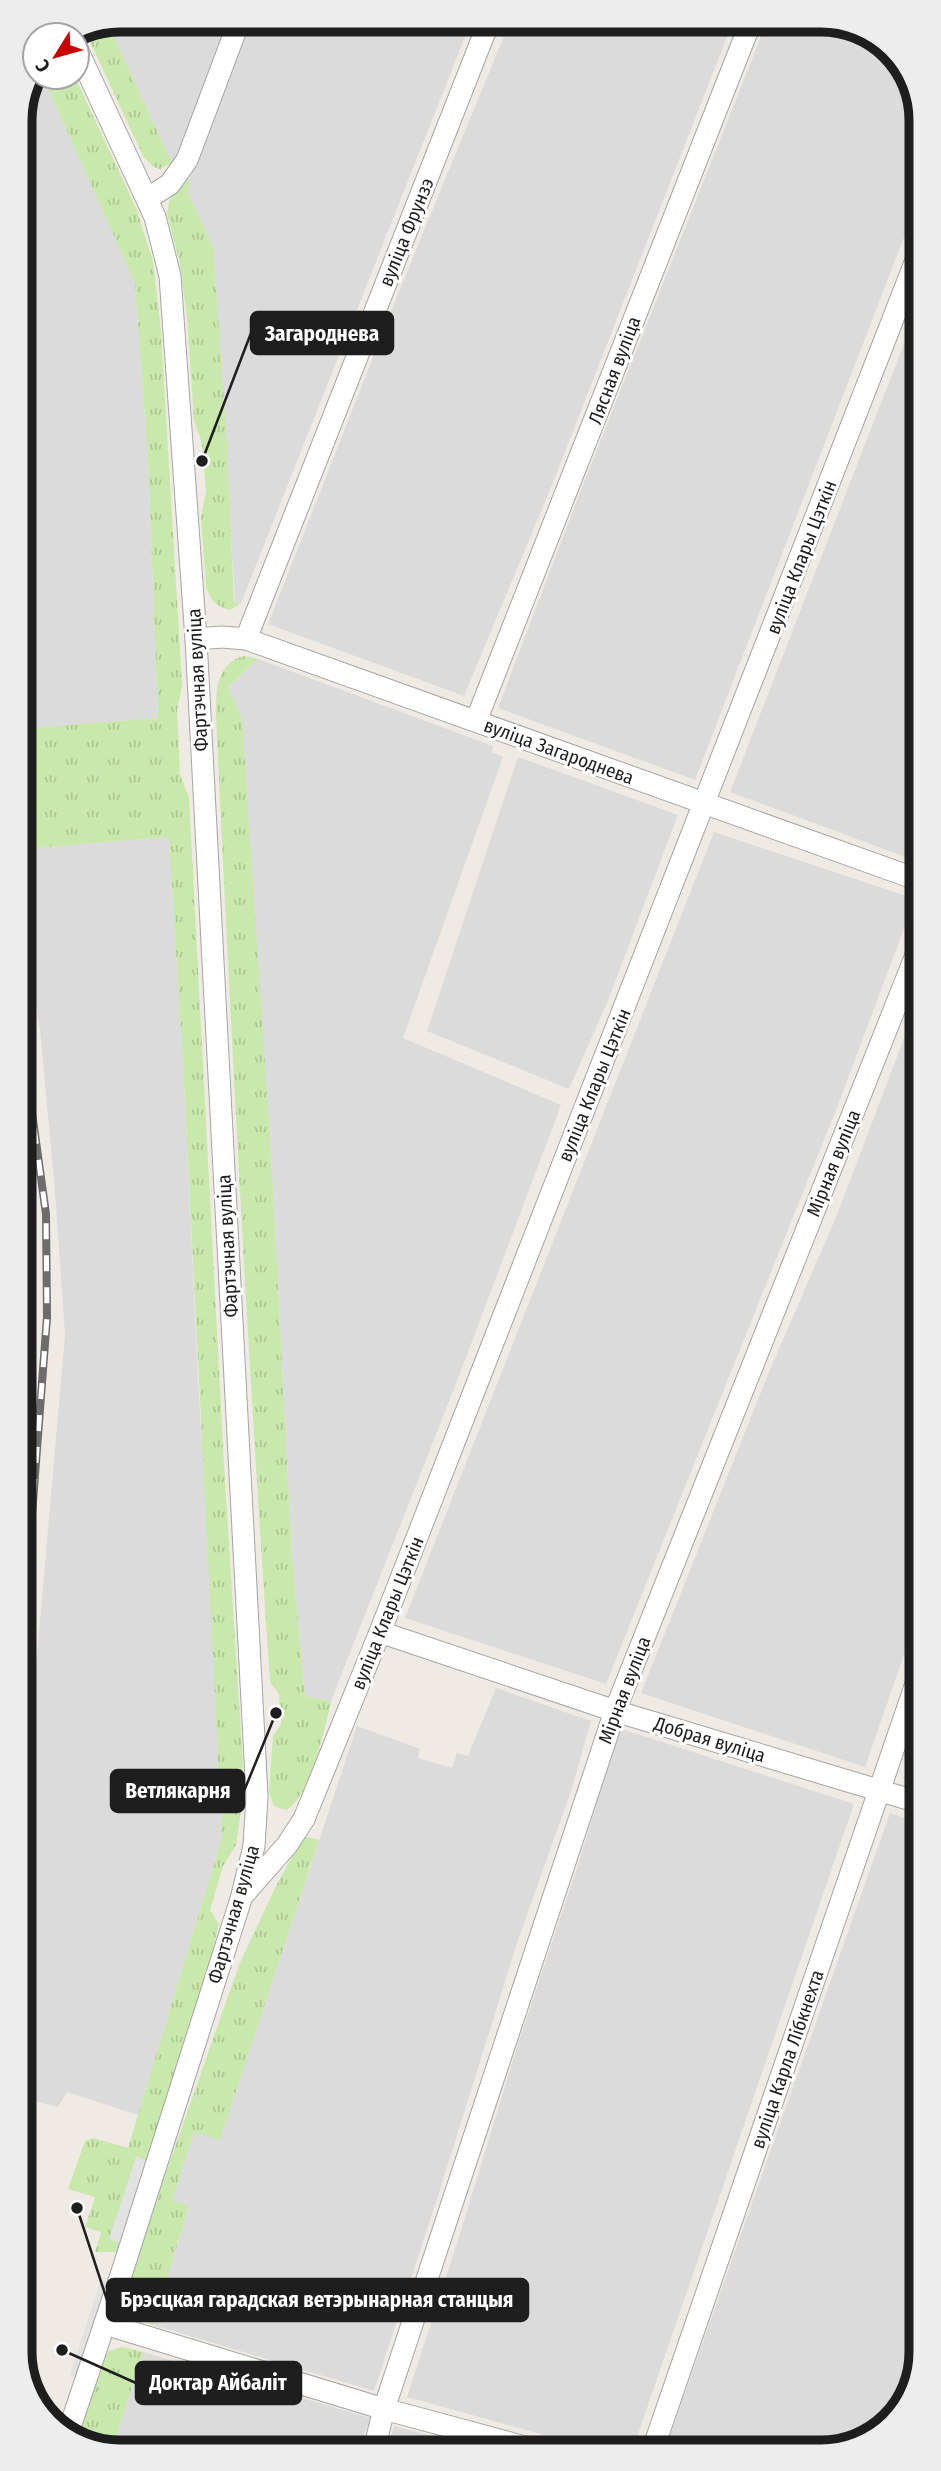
<svg xmlns="http://www.w3.org/2000/svg" width="941" height="2471" font-family="'Fira Sans Condensed',sans-serif">
<defs>
<pattern id="grass-tufts" width="24" height="20" patternUnits="userSpaceOnUse" patternTransform="scale(1.75)"><rect width="24" height="20" fill="#c9e8ab"/><path d="M3 7l-1-3M5 7V3M7 7l1-3M15 17l-1-3M17 17v-4M19 17l1-3" fill="none" stroke="#acc793"/></pattern>
</defs>
<rect width="100%" height="100%" fill="#efebe4"/>
<g fill="#dcdbdb">
<path d="M 119,19 L 232,19 L 186,146 L 172,163 L 108,24 Z"/>
<path d="M 250,19 L 472,19 L 241,603 L 235,602 L 213,247 L 188,193 L 190,178 Z"/>
<path d="M 511,19 L 734,19 L 552,485 L 464,696 L 268,624 L 398,294 Z"/>
<path d="M 768,19 L 829,19 L 887,44 L 918,93 L 918,201 L 695,780 L 498,708 L 577,500 Z"/>
<path d="M 36,77 L 43,77 L 135,282 L 148,458 L 158,718 L 20,729 L 19,113 Z"/>
<path d="M 919,305 L 919,862 L 730,792 Z"/>
<path d="M 258,659 L 493,746 L 492,752 L 503,757 L 403,1038 L 561,1105 L 459,1376 L 331,1701 L 305,1696 L 292,1558 L 272,1171 L 228,687 Z"/>
<path d="M 518,757 L 678,815 L 607,1003 L 569,1089 L 427,1031 Z"/>
<path d="M 714,832 L 915,899 L 838,1105 L 606,1684 L 405,1618 Z"/>
<path d="M 169,837 L 184,1082 L 199,1397 L 213,1615 L 222,1838 L 138,2115 L 67,2092 L 58,2107 L 22,2098 L 22,1911 L 26,1890 L 22,1881 L 22,1826 L 65,1335 L 55,1191 L 40,1030 L 21,917 L 21,849 Z"/>
<path d="M 920,996 L 921,1606 L 865,1767 L 641,1693 L 769,1372 L 837,1215 Z"/>
<path d="M 496,1688 L 591,1721 L 571,1791 L 517,1943 L 439,2193 L 374,2391 L 153,2325 L 189,2207 L 172,2200 L 194,2132 L 220,2139 L 357,1726 L 420,1749 L 418,1758 L 452,1768 L 457,1753 L 468,1756 Z"/>
<path d="M 921,1725 L 921,1785 L 903,1779 Z"/>
<path d="M 619,1728 L 854,1804 L 633,2449 L 595,2449 L 407,2397 L 458,2240 L 517,2047 L 580,1859 Z"/>
<path d="M 890,1813 L 921,1823 L 922,2352 L 901,2412 L 848,2448 L 665,2449 Z"/>
<path d="M 143,2352 L 371,2418 L 358,2450 L 112,2451 Z"/>
<path d="M 394,2426 L 484,2450 L 387,2450 Z"/>
</g>
<g fill="url(#grass-tufts)">
<path d="M 108,24 L 172,163 L 160,169 L 154,167 L 144,158 L 86,33 Z"/>
<path d="M 43,77 L 75,77 L 136,208 L 153,261 L 161,331 L 182,685 L 177,710 L 180,775 L 189,797 L 224,1465 L 243,1765 L 241,1811 L 236,1845 L 223,1866 L 210,1910 L 219,1924 L 206,1982 L 149,2161 L 136,2157 L 110,2239 L 121,2242 L 116,2252 L 95,2252 L 101,2232 L 85,2227 L 95,2197 L 68,2189 L 85,2141 L 93,2138 L 128,2148 L 222,1838 L 184,1082 L 169,837 L 21,849 L 20,729 L 158,718 L 148,458 L 135,283 Z"/>
<path d="M 190,178 L 188,193 L 213,247 L 226,427 L 234,602 L 241,603 L 230,610 C 217,608 210,599 206,587 L 201,517 L 206,491 L 202,443 L 194,421 L 187,318 L 180,264 L 167,214 L 169,201 L 173,195 Z"/>
<path d="M 244,656 L 258,659 L 228,687 L 242,719 L 272,1171 L 292,1558 L 305,1696 L 331,1701 C 326,1726 309,1799 286,1810 L 274,1806 L 269,1792 L 273,1736 L 281,1724 L 279,1694 L 270,1682 C 248,1360 231,1038 216,716 C 216,692 216,663 244,656 Z"/>
<path d="M 21,1115 C 27,1161 34,1215 21,1261 Z"/>
<path d="M 303,1836 L 319,1840 L 220,2140 L 194,2132 L 172,2200 L 189,2206 L 153,2325 C 134,2319 122,2315 124,2292 L 239,1965 L 276,1886 Z"/>
<path d="M 122,2347 L 143,2352 L 112,2451 L 75,2436 L 103,2357 L 109,2351 Z"/>
</g>
<g fill="#e2e2e2">
<path d="M 136,2157 L 157,2164 L 131,2246 L 109,2239 Z"/>
<path d="M 101,2279 L 118,2284 L 85,2381 L 70,2375 Z"/>
</g>
<g fill="none" stroke-linecap="round" stroke-linejoin="round">
<g stroke="#a5a5a5" stroke-width="23">
<g id="minor">
<path d="M 147,199 L 170,184 L 187,160 L 240,19"/>
<path d="M 196,639 L 222,637 L 246,639 L 919,880"/>
<path d="M 246,639 L 490,19"/>
<path d="M 476,721 L 752,19"/>
<path d="M 380,1632 L 615,1711 L 921,1803"/>
<path d="M 244,1894 L 287,1845 L 304,1819 L 380,1632 L 918,255"/>
<path d="M 105,2324 L 384,2409 L 536,2450"/>
<path d="M 68,2433 L 122,2272 L 241,1899 L 254,1846 L 257,1796 L 196,639 L 170,276 L 155,217 L 77,49"/>
<path d="M 653,2449 L 921,1669"/>
<path d="M 374,2450 L 384,2409 L 615,1711 L 920,945"/>
</g>
</g>
<use href="#minor" stroke="#fff" stroke-width="21"/>
<g stroke="#6c6c6c" stroke-width="8">
<path id="rail" d="M 21,1033 L 46,1214 L 47,1317 L 22,1647"/>
</g>
<use href="#rail" stroke="#fff" stroke-width="5" stroke-dasharray="16" stroke-linecap="butt"/>
</g>
<g text-anchor="middle" stroke-width="6" stroke-linejoin="round" paint-order="stroke">
<g font-size="19" fill="#1e1e1e" stroke="#fff">
<text transform="translate(406 232) rotate(-68)" y="7">вуліца Фрунзэ</text>
<text transform="translate(614 370) rotate(-69)" y="7">Лясная вуліца</text>
<text transform="translate(801 557) rotate(-69)" y="7">вуліца Клары Цэткін</text>
<text transform="translate(197 680) rotate(-93)" y="7">Фартэчная вуліца</text>
<text transform="translate(559 751) rotate(20)" y="7">вуліца Загароднева</text>
<text transform="translate(594 1085) rotate(-68)" y="7">вуліца Клары Цэткін</text>
<text transform="translate(833 1163) rotate(-68)" y="7">Мірная вуліца</text>
<text transform="translate(227 1246) rotate(-93)" y="7">Фартэчная вуліца</text>
<text transform="translate(387 1613) rotate(-68)" y="7">вуліца Клары Цэткін</text>
<text transform="translate(624 1690) rotate(-69)" y="7">Мірная вуліца</text>
<text transform="translate(710 1739) rotate(17)" y="7">Добрая вуліца</text>
<text transform="translate(233 1914) rotate(-74)" y="7">Фартэчная вуліца</text>
<text transform="translate(787 2059) rotate(-71)" y="7">вуліца Карла Лібкнехта</text>
</g>
</g>
<path d="M0 0H941V2471H0ZM120 32H821A88 88 0 0 1 909 120V2352A88 88 0 0 1 821 2440H120A88 88 0 0 1 32 2352V120A88 88 0 0 1 120 32Z" fill="#ededed" fill-rule="evenodd"/>
<path fill="none" stroke="#1e1e1e" stroke-width="9" d="M120 32H821A88 88 0 0 1 909 120V2352A88 88 0 0 1 821 2440H120A88 88 0 0 1 32 2352V120A88 88 0 0 1 120 32Z"/>
<path fill="none" stroke="#1e1e1e" stroke-width="2.5" d="M202 461L251 333M276 1713L244 1791M77 2208L107 2300M62 2350L136 2383"/>
<g fill="#1e1e1e" stroke="#fff" stroke-width="2.5">
<circle cx="202" cy="461" r="7"/>
<circle cx="276" cy="1713" r="7"/>
<circle cx="77" cy="2208" r="7"/>
<circle cx="62" cy="2350" r="7"/>
</g>
<g fill="#1e1e1e" stroke="#1e1e1e" stroke-width="2.5">
<rect x="251" y="312" width="142" height="42" rx="7"/>
<rect x="111" y="1770" width="133" height="42" rx="7"/>
<rect x="107" y="2279" width="421" height="42" rx="7"/>
<rect x="136" y="2362" width="165" height="42" rx="7"/>
</g>
<g font-size="21" text-anchor="middle" font-weight="bold" fill="#fff">
<text x="322" y="341">Загароднева</text>
<text x="178" y="1798">Ветлякарня</text>
<text x="317" y="2307">Брэсцкая гарадская ветэрынарная станцыя</text>
<text x="218" y="2390">Доктар Айбаліт</text>
</g>
<g transform="translate(56 56) rotate(233)"><circle r="33" fill="#ffffff" stroke="#a5a5a5" stroke-width="2"/>
<path d="M0-5L12 26L0 18L-12 26Z" fill="#c80405"/>
<text y="-10" font-size="19" font-weight="bold" text-anchor="middle" fill="#1e1e1e">С</text>
</g>
</svg>
